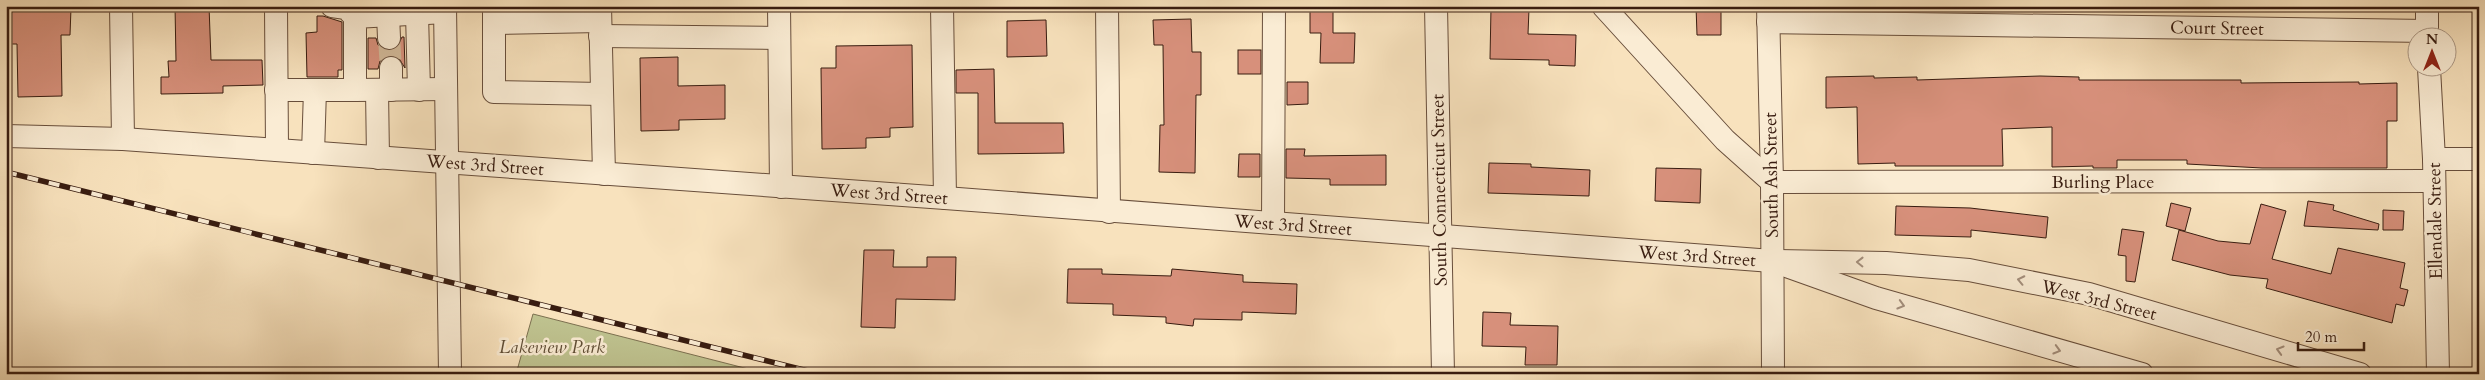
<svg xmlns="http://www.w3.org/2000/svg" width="2485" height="380" font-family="Cardo,serif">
<rect width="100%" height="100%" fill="#f8e2bd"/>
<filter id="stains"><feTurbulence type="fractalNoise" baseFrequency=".004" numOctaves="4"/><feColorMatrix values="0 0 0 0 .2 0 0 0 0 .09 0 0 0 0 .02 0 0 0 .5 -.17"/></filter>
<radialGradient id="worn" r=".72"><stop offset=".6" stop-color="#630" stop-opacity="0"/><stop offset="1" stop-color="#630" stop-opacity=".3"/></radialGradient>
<path fill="#bfc390" stroke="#7c7050" d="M 533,314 L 768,374 L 516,374 Z"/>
<g fill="#d7907b" stroke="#381c10">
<path d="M 36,6 L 71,8 L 70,35 L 61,35 L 62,96 L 18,97 L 17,44 L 6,44 L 7,9 L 36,9 Z"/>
<path d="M 175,6 L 209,6 L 211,60 L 262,60 L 263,85 L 223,86 L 223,93 L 161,94 L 161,77 L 169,77 L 168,61 L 176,61 Z"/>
<path d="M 1696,6 L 1721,6 L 1721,35 L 1697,35 Z"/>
<path d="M 1310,7 L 1333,7 L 1333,33 L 1355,33 L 1354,63 L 1320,63 L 1321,33 L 1310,33 Z"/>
<path d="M 1491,8 L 1529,9 L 1528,34 L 1576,35 L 1575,66 L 1549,65 L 1549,60 L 1490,59 Z"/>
<path d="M 317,16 L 323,16 L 342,22 L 342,70 L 338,70 L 338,77 L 307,77 L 306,33 L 317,32 Z"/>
<path d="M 1191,19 L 1192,52 L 1201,52 L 1201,95 L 1196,95 L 1195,173 L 1159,172 L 1160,125 L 1164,125 L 1163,45 L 1154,45 L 1153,20 Z"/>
<path d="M 1046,20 L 1047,56 L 1007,57 L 1007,21 Z"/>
<path d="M 402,37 L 404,37 L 405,68 L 398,57 L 391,55 L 380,61 L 378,69 L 368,69 L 368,38 L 376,38 L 378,45 L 389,51 L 396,49 Z"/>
<path d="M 912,45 L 913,127 L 890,128 L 890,137 L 866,138 L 866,148 L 822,149 L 821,68 L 836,68 L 836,46 Z"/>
<rect x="1238" y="50" width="23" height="24"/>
<path d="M 678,57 L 678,86 L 725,85 L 725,119 L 679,120 L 679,130 L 641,131 L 640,58 Z"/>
<path d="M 994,69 L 995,123 L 1063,123 L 1064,153 L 978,154 L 978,93 L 956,93 L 956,70 Z"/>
<path d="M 1874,76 L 1874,78 L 1917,77 L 1917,80 L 2040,76 L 2079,77 L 2079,80 L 2241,80 L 2241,83 L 2359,82 L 2359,84 L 2397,83 L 2397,121 L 2387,121 L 2387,168 L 2262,168 L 2187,164 L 2187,160 L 2117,160 L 2117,168 L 2093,168 L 2093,166 L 2052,167 L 2052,127 L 2002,129 L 2003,166 L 1895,166 L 1895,163 L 1858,164 L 1857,107 L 1826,108 L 1826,77 Z"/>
<path d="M 1287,82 L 1308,82 L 1308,104 L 1287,105 Z"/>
<path d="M 1286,149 L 1305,149 L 1304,156 L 1386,155 L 1386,185 L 1330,185 L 1330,179 L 1286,178 Z"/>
<path d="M 1239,154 L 1260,154 L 1260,177 L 1238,177 Z"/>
<path d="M 1489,163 L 1531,164 L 1531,167 L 1590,170 L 1589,196 L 1488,193 Z"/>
<path d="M 1656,168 L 1701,169 L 1700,203 L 1655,201 Z"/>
<path d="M 2308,201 L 2334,205 L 2333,210 L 2379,224 L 2378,230 L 2304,226 Z"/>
<path d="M 2171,203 L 2191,208 L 2185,231 L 2166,226 Z"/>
<path d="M 2261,204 L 2286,211 L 2272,259 L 2331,274 L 2338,248 L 2405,263 L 2400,288 L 2408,290 L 2404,306 L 2396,304 L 2392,323 L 2266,288 L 2268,279 L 2230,275 L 2172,260 L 2179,230 L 2218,241 L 2250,244 Z"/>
<path d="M 1896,206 L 1970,208 L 2048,217 L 2046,238 L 1971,230 L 1971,237 L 1895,235 Z"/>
<path d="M 2383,210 L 2404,211 L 2403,230 L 2383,230 Z"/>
<path d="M 2122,229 L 2144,232 L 2135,282 L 2126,281 L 2126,256 L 2118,255 Z"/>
<path d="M 864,250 L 894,250 L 893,267 L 927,267 L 927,257 L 956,257 L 955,300 L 896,299 L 895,328 L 861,327 Z"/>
<path d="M 1068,269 L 1102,269 L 1102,274 L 1171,276 L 1172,269 L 1243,275 L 1243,282 L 1297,284 L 1296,314 L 1242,312 L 1242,320 L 1194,319 L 1193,326 L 1166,323 L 1166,317 L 1113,315 L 1113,304 L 1067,303 Z"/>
<path d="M 1483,312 L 1511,313 L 1510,325 L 1558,326 L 1557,365 L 1525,365 L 1526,347 L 1482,346 Z"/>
</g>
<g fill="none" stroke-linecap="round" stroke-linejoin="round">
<path stroke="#d2ba9a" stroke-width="22" stroke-dasharray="22 11" stroke-linecap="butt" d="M 389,38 L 391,68"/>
<g stroke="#684e3b" stroke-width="24">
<g id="minor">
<path d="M 121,6 L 123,139"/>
<path d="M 276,6 L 277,150"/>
<path d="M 332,6 L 346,8 L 355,17"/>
<path d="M 445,6 L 450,374"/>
<path d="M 494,6 L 494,92 L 602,94"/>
<path d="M 600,6 L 604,174"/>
<path d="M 779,6 L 781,187"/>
<path d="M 942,6 L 945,198"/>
<path d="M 1107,6 L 1109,212"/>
<path d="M 1436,6 L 1443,374"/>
<path d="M 1603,6 L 1725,140 L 1772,182 L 2434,181"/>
<path d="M 1768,6 L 1772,182 L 1773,374"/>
<path d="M 445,12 L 355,17 L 355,90 L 445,89"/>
<path d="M 417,14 L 419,90"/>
<path d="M 388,15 L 389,38"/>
<path d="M 1768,22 L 2427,31"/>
<path d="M 494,23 L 600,21"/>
<path d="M 600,36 L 779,38"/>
<path d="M 2427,38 L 2427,6"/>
<path d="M 391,68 L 391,90"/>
<path d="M 2429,68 L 2434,159 L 2438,374"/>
<path d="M 276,90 L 315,90"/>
<path d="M 377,90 L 378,158"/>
<path d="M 6,136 L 123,139 L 945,198 L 1772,261 L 1886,263 L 1969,270 L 2089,294 L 2360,374"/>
<path d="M 313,153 L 315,90 L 355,90"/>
<path d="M 2434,159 L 2479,159"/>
<path d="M 1273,223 L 1274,6"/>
<path d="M 1789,267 L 1876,298 L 2142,374"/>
</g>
</g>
<use href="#minor" stroke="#faecd4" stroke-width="22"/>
<g stroke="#381c10" stroke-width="5.5">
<path id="rail" d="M 6,172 L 820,374"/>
</g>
<use href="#rail" stroke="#faecd4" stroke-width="4" stroke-dasharray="11" stroke-linecap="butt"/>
</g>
<defs><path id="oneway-chevron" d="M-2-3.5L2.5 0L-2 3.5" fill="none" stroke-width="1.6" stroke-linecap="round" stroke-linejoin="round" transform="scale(1.25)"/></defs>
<g stroke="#a38e7c">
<use href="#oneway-chevron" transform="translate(1860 262) rotate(-179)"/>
<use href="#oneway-chevron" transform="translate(2021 280) rotate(-168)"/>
<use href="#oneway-chevron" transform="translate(1901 305) rotate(16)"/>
<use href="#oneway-chevron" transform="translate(2057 350) rotate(16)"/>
<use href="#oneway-chevron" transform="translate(2280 350) rotate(-164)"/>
</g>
<g text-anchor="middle" stroke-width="5" stroke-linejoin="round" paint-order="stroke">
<g font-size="18" fill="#381c10" stroke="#faecd4">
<text transform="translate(2217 28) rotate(1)" y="6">Court Street</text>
<text transform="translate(485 165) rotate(4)" y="6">West 3rd Street</text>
<text transform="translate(1771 175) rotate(-91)" y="6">South Ash Street</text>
<text x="2103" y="188">Burling Place</text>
<text transform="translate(1439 190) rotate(-91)" y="6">South Connecticut Street</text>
<text transform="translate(889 194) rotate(4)" y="6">West 3rd Street</text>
<text transform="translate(2435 221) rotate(-91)" y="6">Ellendale Street</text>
<text transform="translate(1293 225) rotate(4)" y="6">West 3rd Street</text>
<text transform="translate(1697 256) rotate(4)" y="6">West 3rd Street</text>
<text transform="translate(2099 300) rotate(14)" y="6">West 3rd Street</text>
</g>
<g font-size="18" font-style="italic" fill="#604e36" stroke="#faecd4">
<text x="552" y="353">Lakeview Park</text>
</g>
</g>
<rect width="2485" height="380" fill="none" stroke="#f8e2bd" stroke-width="25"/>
<rect x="8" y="8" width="2470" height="365" fill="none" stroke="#381c10" stroke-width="2.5"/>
<rect x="12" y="12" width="2460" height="355" fill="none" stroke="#381c10"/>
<g transform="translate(2432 52)"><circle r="24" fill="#faecd4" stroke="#ac9986"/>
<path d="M0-4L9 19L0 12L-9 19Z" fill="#8f2418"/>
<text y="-8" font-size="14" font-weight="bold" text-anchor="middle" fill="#381c10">N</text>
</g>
<path d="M2298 342v8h66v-8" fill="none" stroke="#381c10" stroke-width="2.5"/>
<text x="2305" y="342" font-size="15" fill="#381c10" stroke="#faecd4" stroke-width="4" paint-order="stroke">20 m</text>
<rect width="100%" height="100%" filter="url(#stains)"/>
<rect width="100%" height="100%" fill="url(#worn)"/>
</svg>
